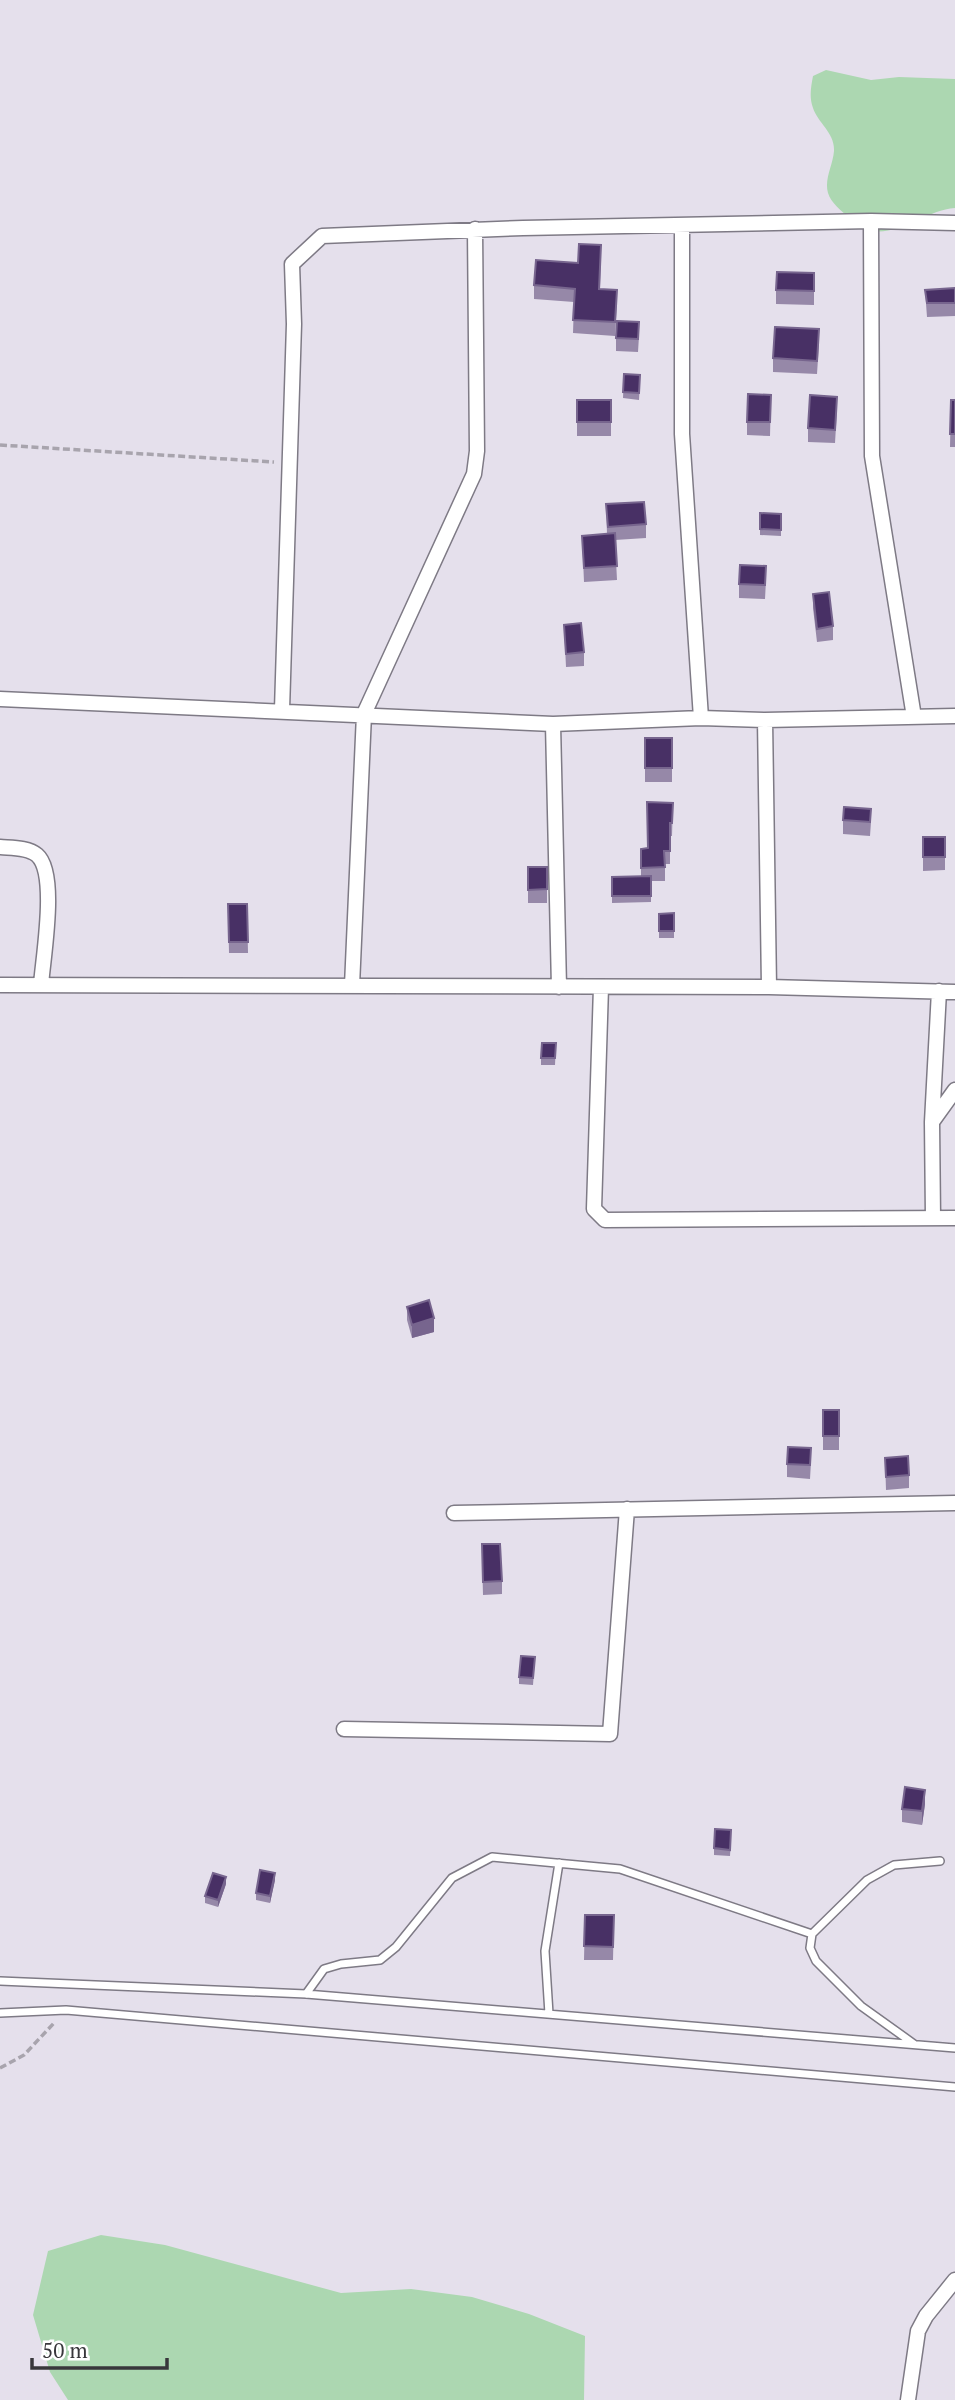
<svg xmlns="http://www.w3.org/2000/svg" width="955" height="2400" viewBox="0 0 955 2400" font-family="'PT Serif',serif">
  <rect width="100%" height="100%" fill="#e5e0ec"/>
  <path fill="#acd7b1" d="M826 70 871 80 899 77 955 79V208C924 210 893 242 862 228 858 226 853 221 849 218 842 211 831 203 828 193 824 179 833 165 834 151 835 133 818 123 813 108 809 97 811 87 813 76Z
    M101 2235 165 2245 341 2293 411 2289 472 2297 529 2314 585 2336 584 2400H68L50 2372 33 2315 48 2251Z"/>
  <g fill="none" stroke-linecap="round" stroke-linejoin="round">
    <defs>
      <path id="service" d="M0 1981 306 1994 955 2048
        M306 1994 324 1969 341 1964 380 1960 396 1947 452 1878 492 1857 620 1869 812 1934
        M0 2013 66 2010 955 2087
        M549 2014 545 1951 559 1863
        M914 2044 861 2006 816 1961 810 1948 812 1934 867 1880 894 1865 940 1861"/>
      <path id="minor" d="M871 221 872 456 914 717
        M682 225V434L701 718
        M0 699 553 724 701 718 765 720 955 716
        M282 710 294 324 292 264 322 236 523 228 871 221 955 223
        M765 720 769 987
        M553 724 559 987
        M0 847C11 848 28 847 37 855 58 873 43 957 41 985
        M0 985 769 987 955 992
        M352 986 364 714 474 474 477 451 475 229
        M601 987 594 1209 605 1220 955 1218
        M932 1122 955 1090
        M933 1218 932 1122 939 991
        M454 1513 955 1503
        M344 1729 610 1734 627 1509
        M908 2400 918 2331 926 2316 955 2280"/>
    </defs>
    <use href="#service" stroke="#7e7a85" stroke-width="10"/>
    <use href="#minor" stroke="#7e7a85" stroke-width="17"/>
    <path stroke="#a8a4ad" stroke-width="3.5" stroke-dasharray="7 3.5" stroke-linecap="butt" d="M0 445 274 462
      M0 2068 24 2055 54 2023"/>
    <use href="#service" stroke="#fff" stroke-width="7"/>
    <use href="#minor" stroke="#fff" stroke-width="14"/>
  </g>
  <path fill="#9688a8" d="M601 259 600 289 617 303 615 336 573 333 574 302 534 299V285L578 263Z
    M814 273V305L776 304V290Z
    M955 288V316L927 317 925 290Z
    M639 336 638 352 616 351V338Z
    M819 343 817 374 773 372V358Z
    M624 374 640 382 639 400 623 398Z
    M771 395 770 436 747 435V422Z
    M577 400H611V436H577Z
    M951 400H955V447H950Z
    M837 410 835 443 808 442V428Z
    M606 504 646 524V538L615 540 617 580 584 582 582 536 607 534Z
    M760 513 781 514V536L760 535Z
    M766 580 765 599 739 598V584Z
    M813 594 833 626V640L817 642 813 608Z
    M564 625 584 652V666L566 667Z
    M645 738H672V782H645Z
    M673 803 672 836H670V864H665V881H651V902L612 903V877L641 876V849L648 848Z
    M843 820 871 822 870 836 843 834Z
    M923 837H945V870L923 871Z
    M528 867H547V903H528Z
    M228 904H247L248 953H229Z
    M674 913V938H659V914Z
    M556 1043 555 1065H541V1058Z
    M407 1307 434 1332 412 1338 407 1320Z
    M823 1410H839V1450H823Z
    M885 1458 909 1475V1488L886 1490Z
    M811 1462 810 1479 787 1477V1464Z
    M482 1558 502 1581V1594L483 1595Z
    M535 1657 533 1685 519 1684V1677Z
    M925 1804 922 1825 902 1822V1809Z
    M731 1837 730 1856 714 1855V1848Z
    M275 1880 270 1903 256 1900V1893Z
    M226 1884 218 1907 205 1903V1896Z
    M585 1915H614L613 1960H584Z"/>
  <path fill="#77658e" d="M434 1318V1332L412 1338V1325Z
    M925 1790V1804L922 1825V1811Z
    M275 1873V1880L270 1903V1896Z
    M226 1877V1884L218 1907V1900Z"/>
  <path fill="#483065" stroke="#77658e" stroke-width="2" d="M579 244 601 245 599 289 617 290 615 322 573 320 575 289 534 285 536 260 578 263Z
    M777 272 814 273V291L776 290Z
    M955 288V303H927L925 290Z
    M617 321 639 322 638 339 616 338Z
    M775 327 819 329 817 361 773 358Z
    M624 374 640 375 639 393 623 392Z
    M748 394 771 395 770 422H747Z
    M810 395 837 397 835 430 808 428Z
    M577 400H611V422H577Z
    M951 400H955V434H950Z
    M644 502 646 524 608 527 606 504Z
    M760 513 781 514V530L760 529Z
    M615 533 617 566 584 568 582 536Z
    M740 565 766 566 765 585 739 584Z
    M829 592 833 626 817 629 813 594Z
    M581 623 584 652 566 654 564 625Z
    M645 738H672V768H645Z
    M647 802 673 803 672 823H670V851H664L665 867 641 868V849L648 848Z
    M844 807 871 809 870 822 843 820Z
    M923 837H945V857H923Z
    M528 867H547V889L528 890Z
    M651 876V896H612V877Z
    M228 904H247L248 942H229Z
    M674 913V931H659V914Z
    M542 1043H556L555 1058H541Z
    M429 1300 434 1318 412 1325 407 1307Z
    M823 1410H839V1436H823Z
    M788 1447 811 1448 810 1465 787 1464Z
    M908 1456 909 1475 886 1477 885 1458Z
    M482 1544H500L502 1581 483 1582Z
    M521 1656 535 1657 533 1678 519 1677Z
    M905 1787 925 1790 922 1811 902 1809Z
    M715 1829 731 1830 730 1850 714 1848Z
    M260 1870 275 1873 270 1896 256 1893Z
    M213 1873 226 1877 218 1900 205 1896Z
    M585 1915H614L613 1947 584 1946Z"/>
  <path d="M32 2358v10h135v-10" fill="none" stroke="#38373b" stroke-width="3.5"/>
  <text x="42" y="2358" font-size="21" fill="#38373b" stroke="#ffffff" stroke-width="5" paint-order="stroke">50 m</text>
</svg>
